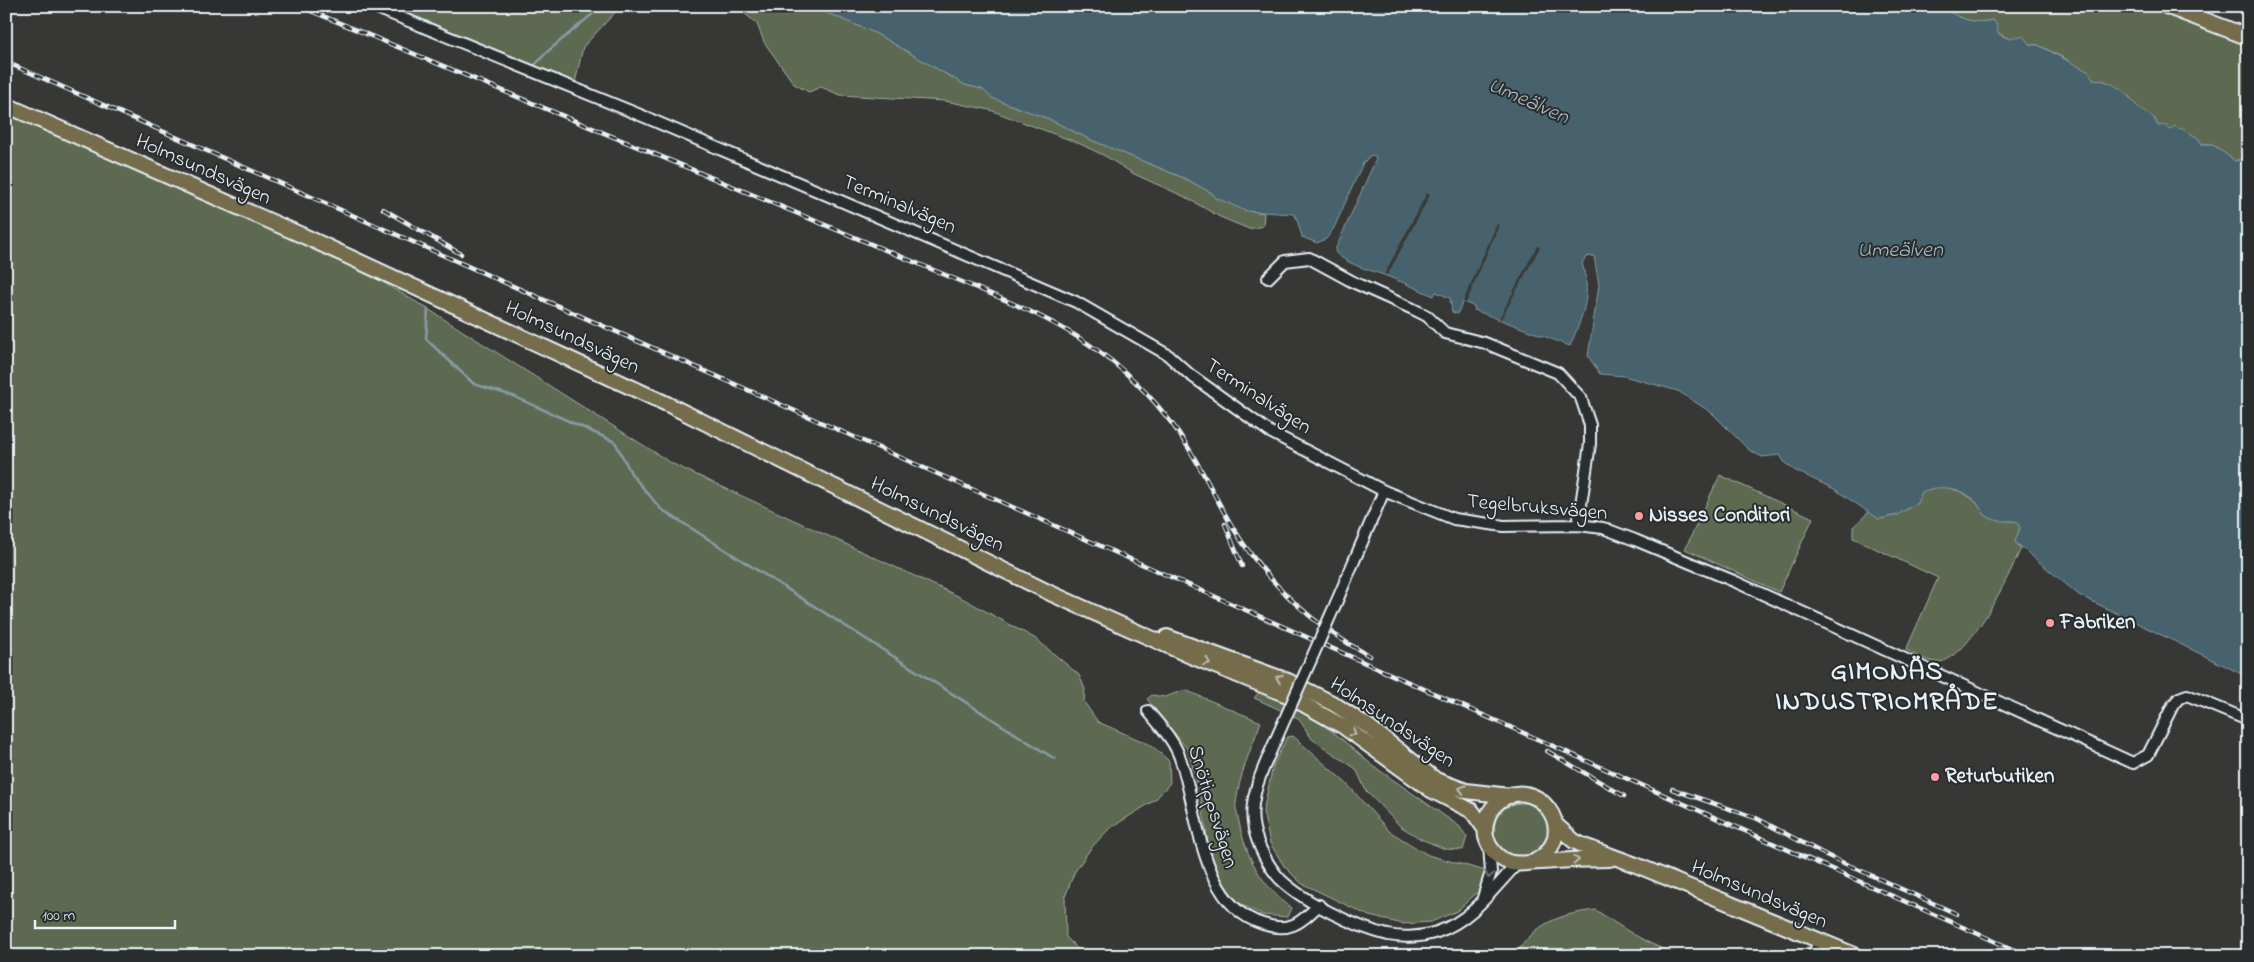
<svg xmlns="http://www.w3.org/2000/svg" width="2254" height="962" viewBox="0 0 2254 962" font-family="'Indie Flower',sans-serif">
  <rect width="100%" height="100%" fill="#373735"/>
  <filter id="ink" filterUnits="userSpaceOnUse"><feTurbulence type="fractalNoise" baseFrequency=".02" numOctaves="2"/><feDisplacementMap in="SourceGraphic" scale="10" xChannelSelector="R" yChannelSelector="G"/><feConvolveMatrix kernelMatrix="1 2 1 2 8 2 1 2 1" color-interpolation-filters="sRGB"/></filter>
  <g filter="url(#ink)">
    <path fill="#5d6a51" stroke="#a2aea4" d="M391 6H621L583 47 575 83Z
      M736 6H811L877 34 965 85 982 89 992 98 1049 119 1089 139 1184 178 1212 193 1216 198 1246 210 1264 213 1263 226 1249 229 1220 217 1185 197 1134 174 1105 156 1078 143 990 110 945 101 840 95 821 87 809 92 794 84 764 42 757 24Z
      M1942 6H2167L2248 37V162L2239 159 2235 161 2212 144H2202C2192 131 2186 132 2170 130 2167 130 2162 127 2158 126L2155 119 2140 110 2127 94 2105 81 2093 79 2066 59 2038 45H2030C2020 39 2021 37 2010 39L1998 33 1996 23 1992 20C1976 25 1954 18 1942 6Z
      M6 105 306 237 428 309 673 464 962 598 998 618 1036 639 1079 675 1085 689 1084 702 1098 722 1151 745 1169 761 1170 783 1155 800 1109 829 1091 848 1074 873 1065 897 1066 937 1085 956H6Z
      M1720 475 1813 518 1779 592 1685 549Z
      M1942 486 1962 492 1975 501 1985 515 1993 519 2017 522 2020 528 2015 542 2021 548C2010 574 1970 659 1939 662 1929 663 1915 654 1906 650L1938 578 1853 538V527L1870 511 1879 519 1897 515 1917 503 1922 491Z
      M1185 690 1261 722C1251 748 1239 776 1236 803 1235 809 1238 816 1239 822 1246 857 1262 887 1292 908L1288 917 1262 915 1232 899 1215 869 1208 843 1201 798 1188 750 1147 699 1152 695 1165 697Z
      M1260 691 1298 707 1338 736 1372 765 1459 826 1467 837 1463 850 1445 849 1421 839 1400 826 1366 791 1356 769 1312 739 1298 718 1254 698Z
      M1293 736 1347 784 1389 831 1428 855 1486 871 1481 889 1457 911 1431 922 1403 924 1369 916 1301 883 1284 866 1270 843 1263 812 1273 766 1287 737Z
      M1494 830a27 27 0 1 1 54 0a27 27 0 1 1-54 0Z
      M1596 910C1622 928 1658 952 1689 956H1515C1534 923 1560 914 1596 910Z"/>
    <path fill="#47626c" stroke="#879ba4" d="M811 6H1942C1955 18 1976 25 1992 20L1996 23 1998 33C2010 42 2011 36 2023 36L2030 45H2038L2089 72 2093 79C2117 82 2123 91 2139 108 2147 116 2152 112 2158 126L2166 125 2170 130 2175 126 2178 129 2181 128 2198 138 2202 144H2212L2235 161 2243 159 2248 162V677L2079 595 2015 542 2020 528 2017 522C2006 519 2001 524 1988 517 1982 513 1980 507 1976 502 1963 487 1939 484 1922 492L1917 503 1897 515 1879 519 1834 489 1794 470 1785 463 1780 455 1762 457 1749 450 1712 413 1678 391 1624 376 1600 374 1588 356 1599 285 1594 256 1586 257 1582 263C1592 295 1583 315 1570 346L1474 310 1475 307 1463 302 1457 314 1452 312 1450 298 1436 292 1434 296C1421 291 1408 284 1394 279 1376 271 1350 267 1336 253L1335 250 1376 159 1374 156 1371 155 1363 163 1334 228 1326 239 1317 243 1302 237 1297 219 1294 214 1246 211 1216 198 1212 193 1184 178 1089 139 1049 119 992 98 982 89 965 85 877 34Z"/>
    <path fill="#373735" d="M1427 193 1430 195 1388 274 1384 275Z
      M1497 224 1499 225 1466 303 1463 302Z
      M1537 246 1540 247 1500 321V317Z"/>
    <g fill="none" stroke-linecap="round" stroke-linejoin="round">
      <path stroke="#879ba4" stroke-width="2.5" d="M533 67 547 52 602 6
        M428 309 426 339 474 384 513 396 615 442 632 475 661 509 1055 759"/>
      <defs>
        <path id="minor" d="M372 6 645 117 1076 302 1168 355 1189 374 1270 432 1384 491 1454 519 1504 526 1578 525 1603 528 1635 540 1736 582 2133 763 2148 755 2173 705 2179 698 2187 695 2248 720
          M1268 278 1285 261 1309 258 1355 283 1413 309 1427 316 1445 333 1485 343 1558 373 1581 398 1590 425V444L1578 525
          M1336 603 1384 491
          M1148 711C1160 726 1174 740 1180 758 1199 811 1199 905 1263 924 1290 933 1300 923 1319 905
          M1269 755C1259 778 1248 803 1254 829 1258 846 1268 866 1280 879 1304 902 1355 927 1388 935 1403 938 1422 937 1437 932 1472 920 1492 890 1517 864
          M1482 901 1491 872 1489 846
          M1813 956 1819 942"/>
        <path id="major" d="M6 105 306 237 667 404 1050 593 1193 657 1287 695 1344 727 1431 790 1472 811 1485 829
          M1167 637 1288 681 1334 704 1369 727 1436 780 1466 791 1510 796
          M1556 825 1574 841 1584 846 1636 865 1857 956
          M1534 862C1586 834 1533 767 1495 805 1487 813 1484 826 1486 837 1489 848 1497 858 1508 862 1520 866 1529 862 1541 862 1564 860 1587 859 1610 859"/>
        <path id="highway" d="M2167 6 2248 37"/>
      </defs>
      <use href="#minor" stroke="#e8f1f8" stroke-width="14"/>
      <use href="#major" stroke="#e8f1f8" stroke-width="18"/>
      <use href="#highway" stroke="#e8f1f8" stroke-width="19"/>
      <use href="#minor" stroke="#2a2d2e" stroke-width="10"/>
      <use href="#major" stroke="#746c4b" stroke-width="14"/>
      <use href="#highway" stroke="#746c4b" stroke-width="15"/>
      <defs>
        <path id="rail" d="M299 6 967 284C1047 317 1110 345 1166 416 1193 449 1210 489 1232 526 1265 581 1313 626 1370 656
          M6 62 2028 956
          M383 209 461 254
          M1225 524 1242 566
          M1547 751 1624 796
          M1672 789 1756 818 1826 855 1957 914"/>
      </defs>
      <use href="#rail" stroke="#e8f1f8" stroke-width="4.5"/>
      <use href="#rail" stroke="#2a2d2e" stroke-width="2.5" stroke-dasharray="8" stroke-linecap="butt"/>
      <defs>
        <path id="minor-bridge" d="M1269 755 1336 603"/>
      </defs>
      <use href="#minor-bridge" stroke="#e8f1f8" stroke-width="14" stroke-linecap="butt"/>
      <use href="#minor-bridge" stroke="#2a2d2e" stroke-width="10"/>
    </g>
    <defs><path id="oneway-chevron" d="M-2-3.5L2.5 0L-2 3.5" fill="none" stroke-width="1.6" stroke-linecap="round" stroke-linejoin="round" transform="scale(1.25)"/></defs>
    <g stroke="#babcb3">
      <use href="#oneway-chevron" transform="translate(1207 662) rotate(22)"/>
      <use href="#oneway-chevron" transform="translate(1279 678) rotate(-159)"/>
      <use href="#oneway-chevron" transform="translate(1353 733) rotate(34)"/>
      <use href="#oneway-chevron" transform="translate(1462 789) rotate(-163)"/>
      <use href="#oneway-chevron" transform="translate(1576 860) rotate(-2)"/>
    </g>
    <use stroke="#6c7275" href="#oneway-chevron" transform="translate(1489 875) rotate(101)"/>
  </g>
  <g fill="#ff9aa2" stroke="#2a2d2e" stroke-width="2">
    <circle cx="1639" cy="516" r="5"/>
    <circle cx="2050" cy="623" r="5"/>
    <circle cx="1935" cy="777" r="5"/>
  </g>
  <g text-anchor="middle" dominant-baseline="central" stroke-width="4" stroke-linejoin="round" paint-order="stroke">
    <g font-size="21" fill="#e8f1f8" stroke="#2a2d2e">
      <text transform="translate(203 170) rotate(24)">Holmsundsvägen</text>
      <text transform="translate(899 205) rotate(23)">Terminalvägen</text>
      <text transform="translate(572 338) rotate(25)">Holmsundsvägen</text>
      <text transform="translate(1258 397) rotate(33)">Terminalvägen</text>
      <text transform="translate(1537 508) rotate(5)">Tegelbruksvägen</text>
      <text transform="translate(937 515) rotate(26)">Holmsundsvägen</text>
      <text transform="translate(1392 723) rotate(34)">Holmsundsvägen</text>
      <text transform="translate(1212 807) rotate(73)">Snötippsvägen</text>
      <text transform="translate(1759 895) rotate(23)">Holmsundsvägen</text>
    </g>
    <g font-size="21" font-weight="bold" fill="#e8f1f8" stroke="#2a2d2e" text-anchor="start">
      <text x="1649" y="516">Nisses Conditori</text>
      <text x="2060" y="623">Fabriken</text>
      <text x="1945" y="777">Returbutiken</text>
    </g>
    <g font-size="22" font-style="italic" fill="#a8b8c0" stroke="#2a2d2e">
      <text transform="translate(1528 102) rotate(24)">Umeälven</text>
      <text x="1900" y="251">Umeälven</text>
    </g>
    <g font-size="26" font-weight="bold" letter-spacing="1" fill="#e8f1f8" stroke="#2a2d2e">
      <text x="1887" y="673">GIMONÄS<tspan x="1887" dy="30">INDUSTRIOMRÅDE</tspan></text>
    </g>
  </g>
  <rect width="2254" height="962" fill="none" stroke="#2a2d2e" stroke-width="25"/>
  <rect x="12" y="12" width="2229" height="937" fill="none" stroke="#e8f1f8" stroke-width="2" filter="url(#ink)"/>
  <path d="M35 920v8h140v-8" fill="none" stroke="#e8f1f8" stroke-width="2.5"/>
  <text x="42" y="920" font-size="15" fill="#e8f1f8" stroke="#2a2d2e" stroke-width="4" paint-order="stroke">100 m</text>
</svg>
